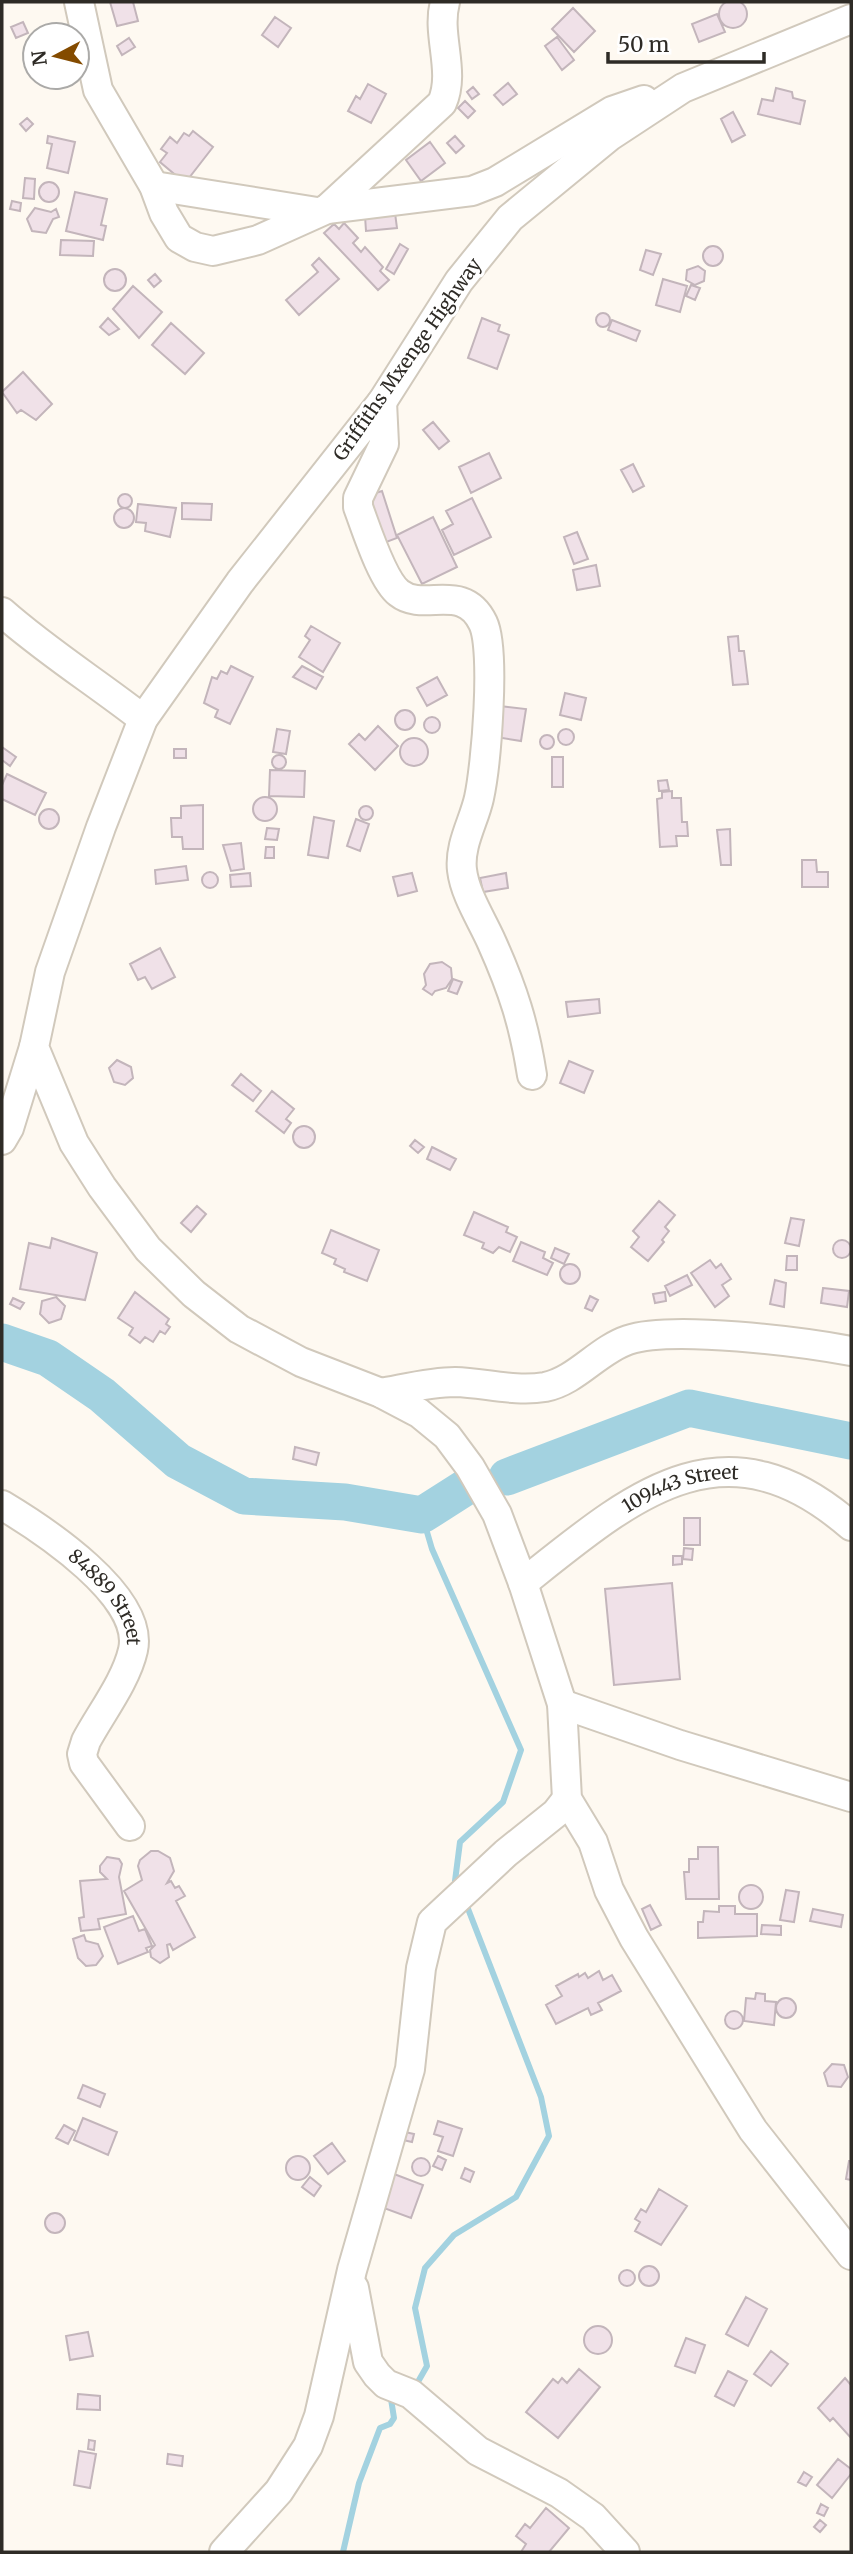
<svg xmlns="http://www.w3.org/2000/svg" width="853" height="2554" viewBox="0 0 853 2554" font-family="Merriweather,serif">
  <rect width="100%" height="100%" fill="#fef9f1"/>
  <g fill="none" stroke-linecap="round" stroke-linejoin="round">
    <path stroke="#a3d2e0" stroke-width="6" d="M422 1515 432 1549 521 1750 503 1802 460 1842 455 1881 459 1887
      M415 2387 427 2366 415 2308 425 2268 454 2235 516 2197 549 2136 541 2097 465 1901
      M343 2552 359 2483 380 2428 390 2424 394 2418 391 2399"/>
    <path stroke="#a3d2e0" stroke-width="37" d="M2 1342 48 1358 102 1395 178 1461 244 1496 345 1502 422 1515 466 1487
      M507 1477 689 1408 851 1441"/>
  </g>
  <path fill="#f0e1e8" stroke="#c3b5bb" stroke-width="2" d="M719 14a14 14 0 1 1 28 0a14 14 0 1 1-28 0Z
    M110 2H133L138 21 117 26Z
    M573 8 595 31 574 52 552 29Z
    M717 14 725 32 699 42 692 24Z
    M275 17 291 28 278 47 262 35Z
    M23 22 28 33 16 38 11 27Z
    M557 37 574 60 562 70 545 46Z
    M129 38 135 47 122 55 117 46Z
    M508 83 517 94 503 105 494 95Z
    M368 84 386 94 371 123 348 111 356 96 360 99Z
    M473 87 479 94 472 99 467 92Z
    M776 88 792 92 793 98 805 101 800 124 758 114 762 99 773 101Z
    M465 101 475 111 468 118 458 108Z
    M733 112 745 135 732 142 721 119Z
    M27 118 33 124 26 131 20 124Z
    M193 131 213 147 185 183 160 162 167 153 161 149 170 137 177 143 184 133 189 136Z
    M48 136 75 142 68 173 47 168 52 144 47 143Z
    M455 136 464 146 456 153 447 143Z
    M430 142 445 163 421 181 406 160Z
    M25 178 35 179 34 199 23 198Z
    M39 192a10 10 0 1 1 20 0a10 10 0 1 1-20 0Z
    M75 192 107 199 101 225 106 226 103 240 66 231Z
    M12 201 21 203 20 211 10 209Z
    M35 208 51 212 56 209 59 217 53 219 46 233 32 231 27 219Z
    M395 213 397 228 366 231 365 216Z
    M344 223 358 238 353 243 361 252 365 247 383 267 380 271 389 280 378 290 324 233 334 224 339 229Z
    M61 240 94 241 93 256 60 255Z
    M400 244 408 249 394 274 386 269Z
    M703 256a10 10 0 1 1 20 0a10 10 0 1 1-20 0Z
    M646 250 661 254 653 275 640 270Z
    M319 258 339 279 299 315 286 300 318 272 312 265Z
    M698 266 705 271 704 281 695 285 686 280 687 270Z
    M104 280a11 11 0 1 1 22 0a11 11 0 1 1-22 0Z
    M155 274 161 281 154 287 148 280Z
    M663 279 687 286 680 312 656 305Z
    M691 285 700 288 695 300 686 296Z
    M133 286 162 312 139 338 113 309Z
    M596 320a7 7 0 1 1 14 0a7 7 0 1 1-14 0Z
    M108 318 119 329 109 335 100 327Z
    M482 318 500 325 498 331 509 335 497 369 468 358Z
    M612 320 640 331 636 341 608 330Z
    M171 323 204 353 185 374 152 345Z
    M23 372 52 404 36 420 21 410 17 413 2 392Z
    M433 422 449 441 439 449 423 430Z
    M489 453 501 478 471 493 459 467Z
    M633 464 644 486 633 492 621 470Z
    M382 491 397 538 381 544 366 496Z
    M118 501a7 7 0 1 1 14 0a7 7 0 1 1-14 0Z
    M472 498 491 537 454 555 442 530 453 524 446 511Z
    M182 503 212 504 211 520 182 519Z
    M138 504 176 508 170 537 145 531 146 523 136 522Z
    M114 518a10 10 0 1 1 20 0a10 10 0 1 1-20 0Z
    M433 517 457 567 422 584 397 535Z
    M577 532 588 559 574 564 564 537Z
    M596 565 600 586 577 590 573 570Z
    M311 626 340 643 323 672 299 657 310 640 305 636Z
    M738 636 739 651H744L748 684 733 685 728 637Z
    M231 666 253 677 230 724 215 717 218 710 204 703 212 677 217 679 221 671 227 674Z
    M302 666 323 677 316 689 293 677Z
    M437 677 447 695 427 706 417 688Z
    M565 693 586 698 581 720 560 715Z
    M500 706 526 709 521 741 496 737Z
    M395 720a10 10 0 1 1 20 0a10 10 0 1 1-20 0Z
    M424 725a8 8 0 1 1 16 0a8 8 0 1 1-16 0Z
    M378 726 398 746 375 770 349 744 359 734 365 740Z
    M277 729 290 731 286 754 273 752Z
    M558 737a8 8 0 1 1 16 0a8 8 0 1 1-16 0Z
    M540 742a7 7 0 1 1 14 0a7 7 0 1 1-14 0Z
    M400 752a14 14 0 1 1 28 0a14 14 0 1 1-28 0Z
    M2 747 16 757 10 766 2 760Z
    M174 749H186V758H174Z
    M272 762a7 7 0 1 1 14 0a7 7 0 1 1-14 0Z
    M552 757H563V787H552Z
    M270 770 305 771 304 797 269 796Z
    M7 774 46 793 35 815 2 799V785Z
    M667 780 669 790 659 791 658 781Z
    M672 791V798H681L682 822H687L688 836H676L677 846 660 847 657 799 662 798V792Z
    M253 809a12 12 0 1 1 24 0a12 12 0 1 1-24 0Z
    M203 805V849H183L182 837H172L171 818H181V806Z
    M359 813a7 7 0 1 1 14 0a7 7 0 1 1-14 0Z
    M39 819a10 10 0 1 1 20 0a10 10 0 1 1-20 0Z
    M314 817 334 821 328 858 308 855Z
    M356 819 369 824 360 851 347 846Z
    M267 828 279 829 277 840 265 839Z
    M730 829 731 865H721L717 830Z
    M241 843 244 869 231 871 223 845Z
    M266 847H274V858H265Z
    M802 860H816L817 872H828V887H802Z
    M186 866 188 880 156 884 155 870Z
    M202 880a8 8 0 1 1 16 0a8 8 0 1 1-16 0Z
    M250 873 251 886 231 887 230 875Z
    M412 873 417 891 398 896 393 877Z
    M506 873 508 888 483 892 480 878Z
    M160 948 175 977 152 989 145 977 138 980 130 964Z
    M442 962 451 968 452 979 446 988 435 991 432 995 423 989 426 985 424 974 430 964Z
    M453 979 462 982 457 994 448 991Z
    M599 999 600 1013 568 1017 566 1002Z
    M117 1060 131 1067 133 1078 125 1085 114 1082 109 1068Z
    M569 1061 593 1071 584 1093 560 1083Z
    M241 1074 261 1091 253 1101 232 1085Z
    M272 1091 294 1109 286 1119 291 1123 284 1133 256 1111Z
    M293 1137a11 11 0 1 1 22 0a11 11 0 1 1-22 0Z
    M415 1140 424 1147 418 1153 410 1146Z
    M432 1147 456 1159 450 1170 427 1159Z
    M659 1201 675 1215 665 1227 669 1231 662 1240 664 1242 648 1261 631 1247 639 1237 633 1231Z
    M197 1206 206 1214 191 1232 181 1223Z
    M474 1212 508 1227 506 1232 517 1237 510 1252 499 1247 493 1253 482 1248 484 1243 464 1235Z
    M791 1218 804 1220 799 1246 785 1243Z
    M331 1230 379 1250 367 1281 344 1272 345 1269 334 1264 336 1259 322 1253Z
    M52 1238 97 1253 85 1300 20 1289 29 1243 50 1248Z
    M833 1249a9 9 0 1 1 18 0a9 9 0 1 1-18 0Z
    M521 1242 545 1252 543 1258 553 1263 547 1275 513 1261Z
    M555 1248 569 1254 564 1264 551 1258Z
    M787 1256H797V1270H786Z
    M710 1260 716 1268 721 1264 731 1279 722 1285 729 1296 715 1307 691 1273Z
    M560 1274a10 10 0 1 1 20 0a10 10 0 1 1-20 0Z
    M687 1275 692 1285 670 1296 665 1286Z
    M775 1280 786 1283 784 1307 770 1304Z
    M823 1288 849 1291 847 1307 821 1303Z
    M135 1292 169 1319 166 1324 170 1327 165 1334 160 1331 153 1342 145 1337 140 1343 129 1335 133 1328 118 1318Z
    M665 1292 666 1301 655 1303 653 1294Z
    M590 1296 598 1300 592 1311 585 1308Z
    M56 1297 65 1306 61 1319 49 1323 40 1314 42 1301Z
    M13 1298 24 1303 20 1309 10 1304Z
    M295 1447 319 1453 316 1465 293 1459Z
    M684 1518H700V1545H684Z
    M684 1548 693 1549 692 1560 683 1559Z
    M673 1556H682V1564L673 1565Z
    M672 1583 680 1679 614 1685 605 1589Z
    M698 1847H718L719 1899H686L684 1872H689V1859H698Z
    M151 1851H158L170 1858 174 1871 167 1883 171 1881 175 1888 179 1886 185 1896 176 1901 195 1937 173 1950 170 1944 167 1945 169 1957 160 1963 151 1957 150 1950 155 1945 124 1891 142 1880 138 1866 140 1860Z
    M107 1857 119 1859 122 1864 119 1877 126 1914 98 1919 100 1929 81 1931 79 1918 84 1917 80 1881 107 1879 100 1872V1866Z
    M739 1897a12 12 0 1 1 24 0a12 12 0 1 1-24 0Z
    M786 1890 799 1892 794 1922 780 1920Z
    M650 1905 661 1925 651 1930 642 1909Z
    M719 1906H735V1914H757V1936L698 1938V1922H703L704 1911 719 1912Z
    M813 1909 843 1915 841 1927 810 1921Z
    M133 1916 139 1931 145 1929 152 1946 146 1948 148 1952 118 1964 104 1927Z
    M762 1925 781 1926V1935L761 1934Z
    M84 1935 86 1941 98 1944 103 1956 96 1965 86 1966 78 1958 73 1939Z
    M599 1971 603 1980 612 1975 621 1991 598 2003 602 2010 591 2015 588 2008 556 2024 546 2005 562 1996 556 1986 578 1974 579 1977 585 1973 588 1978Z
    M756 1993 765 1994V2001L776 2002 774 2025 744 2021 746 1998 755 1999Z
    M776 2008a10 10 0 1 1 20 0a10 10 0 1 1-20 0Z
    M725 2020a9 9 0 1 1 18 0a9 9 0 1 1-18 0Z
    M832 2064 844 2065 848 2077 841 2087 828 2086 824 2073Z
    M83 2085 105 2094 100 2107 78 2098Z
    M83 2118 117 2132 108 2155 74 2140Z
    M438 2121 462 2129 453 2156 438 2151 443 2137 434 2134Z
    M64 2125 75 2131 68 2144 56 2138Z
    M405 2132 414 2134 412 2142 403 2140Z
    M332 2143 345 2161 328 2174 314 2156Z
    M438 2156 446 2160 442 2170 433 2166Z
    M286 2168a12 12 0 1 1 24 0a12 12 0 1 1-24 0Z
    M412 2167a9 9 0 1 1 18 0a9 9 0 1 1-18 0Z
    M849 2161H851V2180L846 2179Z
    M465 2168 474 2172 470 2182 461 2178Z
    M394 2174 423 2185 411 2218 381 2207Z
    M310 2177 321 2186 314 2196 302 2187Z
    M659 2189 687 2206 661 2245 635 2231 640 2222 635 2219 641 2209 646 2212Z
    M45 2223a10 10 0 1 1 20 0a10 10 0 1 1-20 0Z
    M639 2276a10 10 0 1 1 20 0a10 10 0 1 1-20 0Z
    M619 2278a8 8 0 1 1 16 0a8 8 0 1 1-16 0Z
    M746 2297 767 2309 748 2346 726 2334Z
    M584 2340a14 14 0 1 1 28 0a14 14 0 1 1-28 0Z
    M88 2332 93 2356 70 2360 66 2336Z
    M686 2338 705 2345 695 2373 675 2366Z
    M771 2351 788 2364 771 2386 754 2374Z
    M579 2369 600 2387 558 2438 526 2412 553 2379 558 2383 562 2378 567 2383Z
    M728 2371 747 2381 734 2406 715 2396Z
    M845 2378 851 2385V2438L833 2418 830 2421 818 2408Z
    M78 2394 100 2396V2410L77 2409Z
    M89 2440 95 2441 94 2450 88 2449Z
    M79 2451 96 2454 90 2488 74 2485Z
    M168 2454 183 2456 182 2466 167 2464Z
    M838 2459 851 2469V2474L832 2498 817 2485Z
    M804 2472 812 2477 806 2486 798 2482Z
    M821 2504 828 2508 824 2516 817 2513Z
    M546 2508 569 2528 549 2552H521L526 2544 516 2536 525 2524 530 2528Z
    M820 2520 826 2525 820 2532 814 2527Z"/>
  <g fill="none" stroke-linecap="round" stroke-linejoin="round">
    <defs>
      <g id="minor">
        <path d="M79 2 98 90 154 186 164 213 179 238 195 247 213 251 258 240 327 209 472 191 495 182 612 111 644 100"/>
        <path d="M851 19 683 88 610 136 510 218 459 281 382 402 240 582 143 719 101 827 50 972 34 1047 74 1143 102 1187 148 1249 194 1294 239 1329 301 1362 381 1393 419 1413 447 1436 470 1467 497 1514 523 1583 562 1704 567 1799 593 1842 609 1890 634 1938 753 2130 851 2255"/>
        <path d="M154 186 317 212"/>
        <path d="M327 209 442 103C456 71 436 35 445 2"/>
        <path d="M382 402 384 444 358 498V507C366 528 382 580 399 593 424 613 463 581 483 623 496 650 486 766 479 798 474 821 459 845 462 870 465 895 482 920 492 943 513 990 524 1024 532 1075"/>
        <path d="M2 612C46 651 97 683 143 719"/>
        <path d="M2 1140 9 1128 34 1047"/>
        <path d="M381 1393C404 1389 431 1382 455 1382 485 1383 515 1392 545 1387 576 1381 598 1350 628 1340 672 1325 803 1342 851 1351"/>
        <path id="s1" d="M2 1505C42 1529 145 1596 133 1650 126 1681 101 1713 86 1741L82 1754 84 1763 130 1826"/>
        <path id="s2" d="M523 1583C632 1496 723 1415 851 1526"/>
        <path d="M562 1704 680 1745 851 1797"/>
        <path d="M354 2288 368 2362 377 2375 386 2384 411 2394 478 2451 559 2493 593 2517 625 2552"/>
        <path d="M224 2552 279 2491 308 2446 319 2416 352 2270 410 2069 421 1968 432 1922 506 1853 556 1813 567 1799"/>
      </g>
    </defs>
    <use href="#minor" stroke="#d1c9bc" stroke-width="32"/>
    <use href="#minor" stroke="#fff" stroke-width="28"/>
  </g>
  <g text-anchor="middle" dominant-baseline="central" stroke-width="6" stroke-linejoin="round" paint-order="stroke">
    <g font-size="19" fill="#2e2b26" stroke="#fff">
      <text transform="translate(407 359) rotate(-55)">Griffiths Mxenge Highway</text>
      <text stroke="none"><textPath href="#s2" startOffset="187">109443 Street</textPath></text>
      <text stroke="none"><textPath href="#s1" startOffset="142">84889 Street</textPath></text>
    </g>
  </g>
  <rect width="853" height="2554" fill="none" stroke="#2e2b26" stroke-width="7"/>
  <g transform="translate(56 56) rotate(263)"><circle r="33" fill="#ffffff" stroke="#abaaa8" stroke-width="2"/>
  <path d="M0-5L12 26L0 18L-12 26Z" fill="#844b00"/>
  <text y="-10" font-size="19" font-weight="bold" text-anchor="middle" fill="#2e2b26">N</text>
  </g>
  <path d="M608 52v10h156v-10" fill="none" stroke="#2e2b26" stroke-width="3.5"/>
  <text x="618" y="52" font-size="21" fill="#2e2b26" stroke="#ffffff" stroke-width="5" paint-order="stroke">50 m</text>
</svg>
